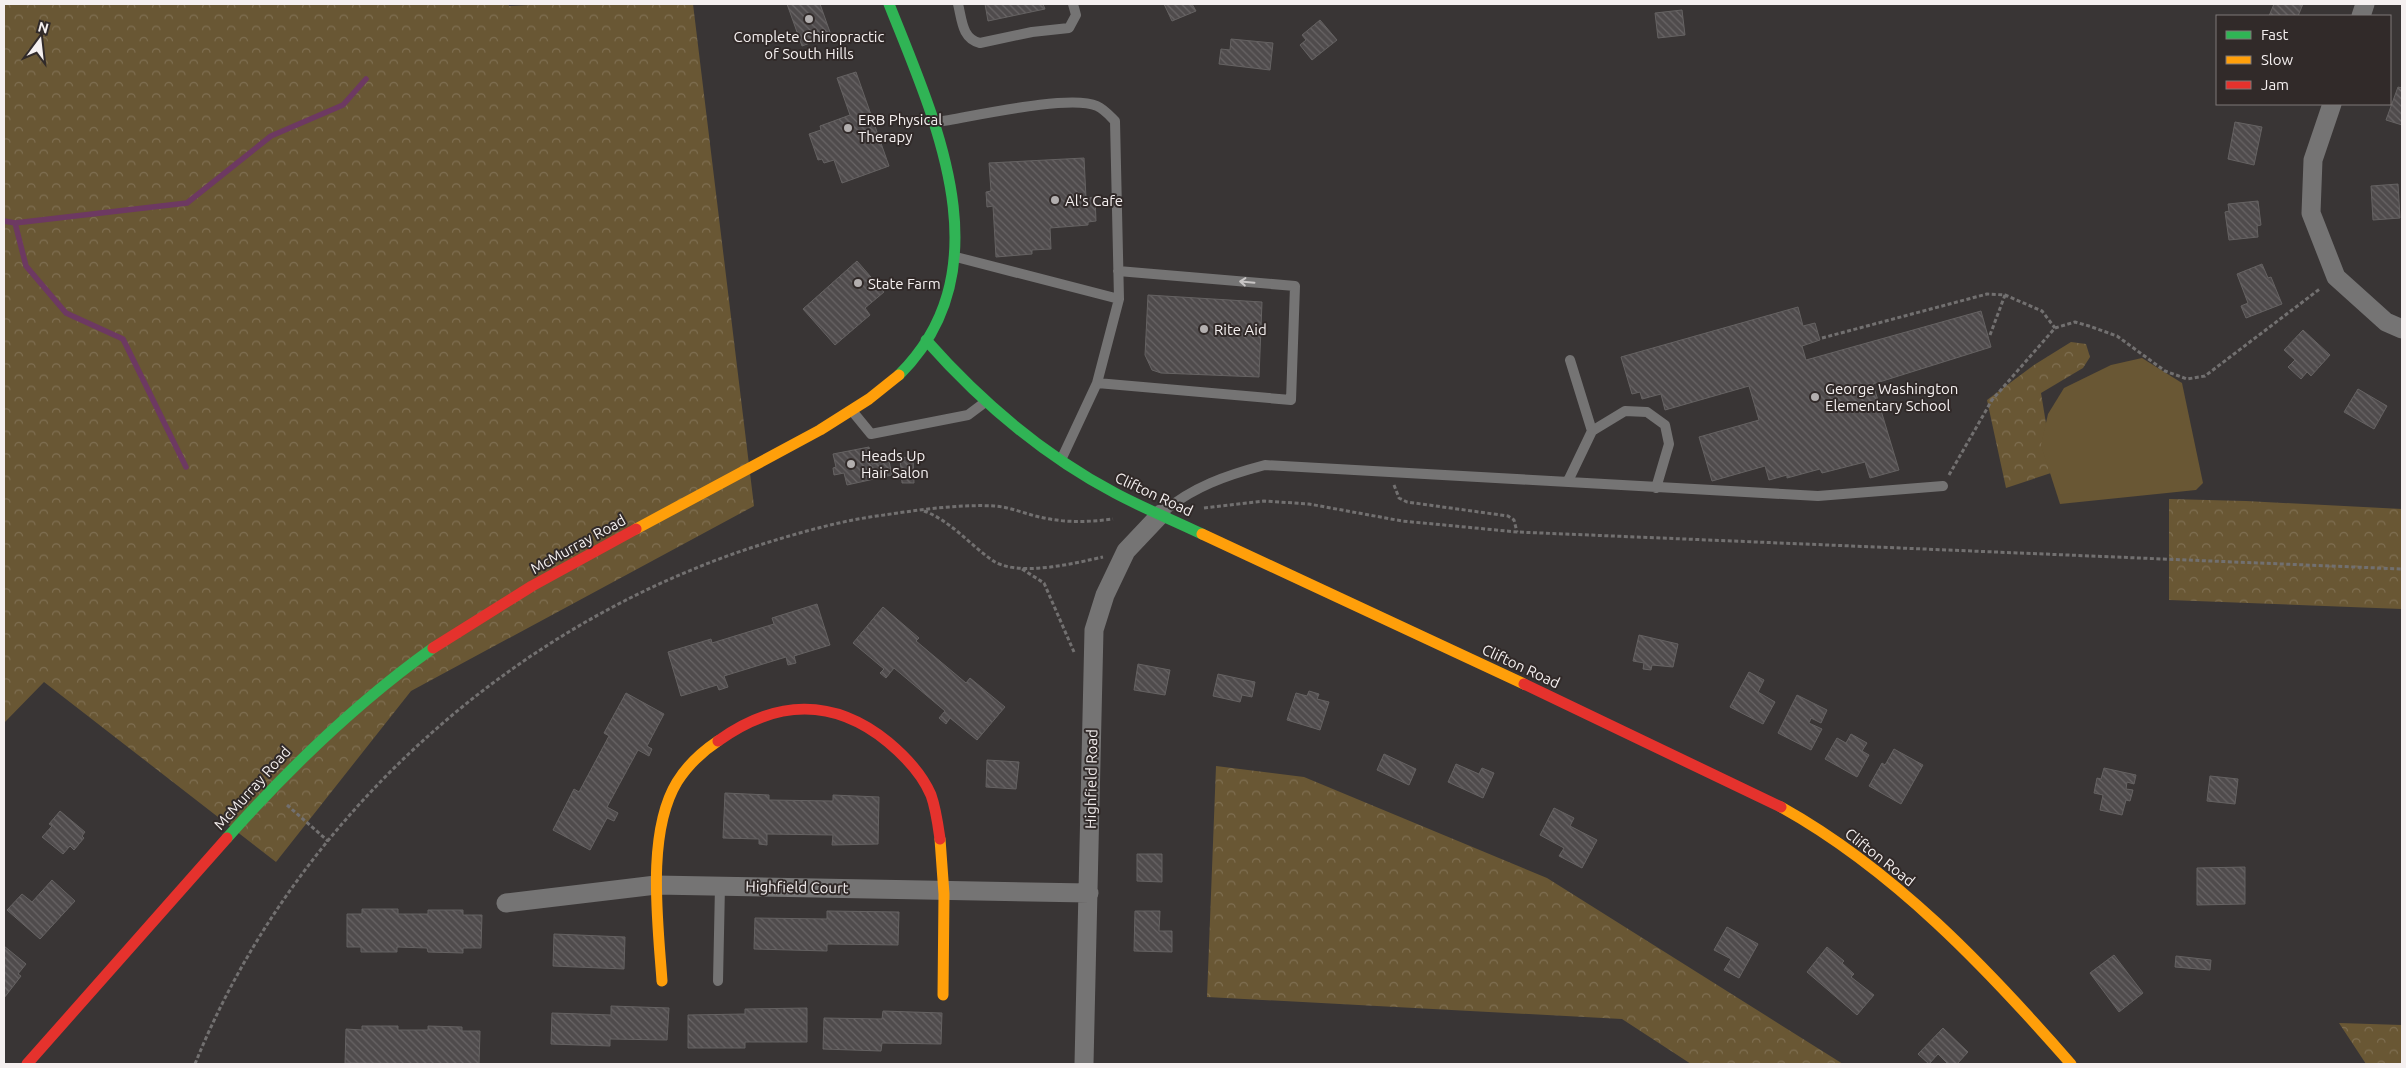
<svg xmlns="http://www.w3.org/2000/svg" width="2406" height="1068" viewBox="0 0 2406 1068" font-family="Ubuntu,sans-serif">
  <defs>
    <pattern id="forest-crowns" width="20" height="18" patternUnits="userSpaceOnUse" patternTransform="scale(1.25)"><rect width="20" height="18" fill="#695734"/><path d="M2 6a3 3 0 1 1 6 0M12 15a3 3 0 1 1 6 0" fill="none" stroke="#7f6f52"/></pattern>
    <pattern id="building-back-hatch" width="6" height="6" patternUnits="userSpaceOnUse" patternTransform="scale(1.25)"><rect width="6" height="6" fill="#4f4b4c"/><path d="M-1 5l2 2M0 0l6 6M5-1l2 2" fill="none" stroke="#696566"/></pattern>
  </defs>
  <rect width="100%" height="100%" fill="#393535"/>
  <path fill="url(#forest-crowns)" d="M4 4H508L509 6 549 4H693L754 506 411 691 276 862 44 682 4 723Z
    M2071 342 2086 344 2090 357 2083 368 2041 393 2054 472 2006 488 1987 400 2034 365Z
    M2169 499 2246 501 2402 509V609L2169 600Z
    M1216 766 1304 777 1547 878 1843 1064H1691L1622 1019 1207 997Z
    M2339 1023 2402 1025V1064H2366Z"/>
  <path fill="#695734" d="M2142 358 2182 383 2203 483 2196 490 2060 504 2041 445 2048 414 2064 388 2111 365Z"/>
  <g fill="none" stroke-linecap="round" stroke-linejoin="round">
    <path stroke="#6d3962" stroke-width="5.5" d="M4 221 15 223 187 203 271 136 343 105 366 79
      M15 223 26 266 66 313 123 339 186 467"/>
  </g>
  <path fill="url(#building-back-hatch)" stroke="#656262" d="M787 4H820L831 35 802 46Z
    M985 4H1043L1045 9 988 21Z
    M1164 4H1192L1196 11 1172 21Z
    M2274 4H2303L2298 16H2269Z
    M1682 10 1685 35 1658 38 1655 13Z
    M1320 20 1337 40 1312 60 1300 45 1306 40 1302 35Z
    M1231 39 1273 43 1270 70 1219 64 1221 49 1230 50Z
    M856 72 889 166 842 183 834 160 824 163 822 159 818 160 809 134 821 130 820 126 850 115 837 78Z
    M2398 87 2402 88V125L2386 120Z
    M2235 122 2262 127 2254 165 2228 159Z
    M1084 158 1086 198 1095 197 1096 221 1088 222V225L1050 228 1051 249 1032 250V254L996 257 993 206 987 207 986 192 991 191 989 163Z
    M2398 184 2400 218 2373 220 2371 186Z
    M2258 201 2261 225 2257 226 2258 237 2229 240 2225 212 2229 211 2228 204Z
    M857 261 884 292 865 308 870 315 835 345 803 309Z
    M2262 264 2268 278 2271 277 2282 304 2246 318 2241 306 2248 303 2237 274Z
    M1148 295 1262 302 1259 377 1161 373 1152 370 1145 355Z
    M1798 307 1803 326 1815 323 1820 340 1802 346 1806 360 1981 311 1991 347 1873 384 1899 470 1870 478 1865 462 1822 473 1820 469 1787 478V475L1769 480 1765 466 1712 481 1699 437 1759 420 1749 386 1665 410 1661 394 1642 399 1640 392 1632 394 1621 357Z
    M2303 330 2330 355 2311 376 2307 372 2301 379 2288 367 2295 360 2284 350Z
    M2358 389 2387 406 2374 429 2344 412Z
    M869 447 872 464 889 461 892 475 847 485 844 473 834 475 833 468 836 467 833 454Z
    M913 457 914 483H902L900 458Z
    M817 604 830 645 794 656 796 663 788 665 786 657 724 676 728 687 719 690 717 685 681 696 668 652 711 639 712 643 774 624 772 618Z
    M883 607 919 638 916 641 966 683 970 678 1005 707 977 740 950 718 946 724 939 718 945 711 894 668 886 678 880 673 884 669 853 643Z
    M1639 635 1678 644 1673 667 1652 665 1651 670 1643 669 1644 663 1633 661Z
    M1138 664 1170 670 1165 695 1134 690Z
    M1749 672 1764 680 1758 692 1775 702 1763 724 1730 707Z
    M1218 674 1255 682 1252 697 1242 695 1240 702 1213 696Z
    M1309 691 1319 694 1317 699 1329 702 1320 730 1287 720 1296 693 1307 696Z
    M626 693 664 714 647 746 652 749 649 756 638 750 607 807 618 813 614 821 607 818 590 850 553 830 574 789 579 792 609 736 604 733Z
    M1797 695 1827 710 1821 723 1811 718 1809 723 1822 729 1811 750 1778 733Z
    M1851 734 1867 743 1862 751 1869 755 1857 777 1825 759 1837 738 1846 743Z
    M1894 749 1923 765 1901 804 1869 786 1882 763 1885 765Z
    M1384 754 1416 769 1409 785 1377 770Z
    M987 760 1019 762 1016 789 986 787Z
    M1456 764 1479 774 1482 768 1494 773 1483 798 1448 782Z
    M2104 768 2136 775 2134 784 2127 782 2126 789 2133 790 2130 801 2126 800 2122 815 2100 810 2103 795 2094 793 2097 778 2101 779Z
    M2210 776 2238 779 2235 804 2207 801Z
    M725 793 769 795V800L833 801V795L879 797 878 844 832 845 833 835 767 834V845L759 844V839L723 838Z
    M1554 808 1574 818 1570 826 1597 840 1582 868 1559 856 1564 848 1540 835Z
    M60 811 85 832 82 836 84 838 74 850 70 846 63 854 42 837 52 826 49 824Z
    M1137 854H1162V882L1137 881Z
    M2245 867V904L2197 905V868Z
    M52 880 75 901 40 939 7 910 22 894 32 902Z
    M362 909H398V914H428V910H463V915H482L481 948H463V953L428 952 427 948 397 947V952H361V947H347V914H362Z
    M827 911 899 912 898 945 827 944V951L754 949 755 918 827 919Z
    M1135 911H1160L1159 931H1172V952L1134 951Z
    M1727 927 1758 944 1739 978 1724 970 1731 959 1714 950Z
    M554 934 625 937 624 969 553 966Z
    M4 946 26 964 18 974 21 976 4 998Z
    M1827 947 1844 961 1842 963 1854 974 1851 977 1874 995 1857 1015 1807 972Z
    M2114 955 2143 993 2119 1012 2090 973Z
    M2176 956 2211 960 2210 970 2175 967Z
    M611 1006 669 1008 667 1040 610 1039V1046L551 1044 552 1013 611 1015Z
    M807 1008V1042H745V1048H688V1015L745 1014V1009Z
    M883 1011 942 1013 941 1044 882 1043 881 1051 823 1049 824 1018 882 1019Z
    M362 1026H398V1030H428V1026L462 1027V1031H480L479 1064 345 1063 346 1029 362 1030Z
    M1943 1028 1968 1052 1957 1064H1948L1938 1054 1929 1064 1918 1054Z"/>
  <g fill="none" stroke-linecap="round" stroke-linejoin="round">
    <path stroke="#727070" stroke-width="3" stroke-dasharray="4 2.5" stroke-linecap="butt" d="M1990 335 2005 295
      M1822 338 1987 294 2005 295 2042 311 2055 328
      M1949 475 1992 400 2055 328 2075 322 2089 326 2117 336 2165 371 2187 379 2205 376 2321 288
      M1394 485 1399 498 1407 502 1508 516 1514 520 1517 532
      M1204 508 1264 501 1309 504 1402 521 1517 532 2402 569
      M924 511C951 521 969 544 992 560 1017 578 1075 563 1103 557
      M1022 569 1044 583 1074 652
      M287 805 328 841
      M195 1064C294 818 514 621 766 543 805 531 844 520 884 515 917 510 961 504 994 506 1011 507 1028 515 1044 518 1068 523 1089 522 1113 519"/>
    <path stroke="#757474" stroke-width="10" d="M958 4C962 20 962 39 980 43L1032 32 1069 28 1076 15 1073 4
      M937 122C971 117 1069 94 1097 106 1104 109 1110 116 1115 121L1119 299
      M956 257 1119 299 1097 383
      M1570 360 1592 431
      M853 412 871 434 968 415 984 403
      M1061 460 1097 383 1291 400 1295 286 1118 271
      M1568 481 1592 431 1625 411 1647 412 1665 425 1669 444 1656 488
      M1162 513C1192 487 1227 475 1265 465L1818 496 1943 486
      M718 981 720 886"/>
    <path stroke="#757474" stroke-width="19" d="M2361 16 2365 4
      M2332 104 2313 160 2311 213 2336 277 2386 322 2402 329
      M506 903 656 885 1089 893
      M1084 1064 1094 630 1105 595 1126 551 1161 514"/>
    <path stroke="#30b455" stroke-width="11" d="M889 4C935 120 1006 269 899 375
      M926 340C980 401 1043 455 1115 493 1143 508 1173 520 1202 534
      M227 838C290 767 356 703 433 648"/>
    <path stroke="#ff9f0a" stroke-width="11" d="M636 529 820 430 869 399 899 375
      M1202 534 1524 684
      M1781 807C1894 870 1987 968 2071 1064
      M940 839 944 894 943 995
      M662 981C658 923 646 833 677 782 687 766 703 751 718 741"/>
    <path stroke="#e5322d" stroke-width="11" d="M433 648 532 586 636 529
      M1524 684 1781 807
      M718 741C775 700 833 697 888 742 906 757 922 774 931 795 936 809 938 825 940 839
      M27 1064 227 838"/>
  </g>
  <defs><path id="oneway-shaft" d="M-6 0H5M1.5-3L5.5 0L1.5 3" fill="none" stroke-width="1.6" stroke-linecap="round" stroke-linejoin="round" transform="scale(1.25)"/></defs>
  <use stroke="#c8c5c5" href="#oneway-shaft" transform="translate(1247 282) rotate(-175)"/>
  <g fill="#b3afaf" stroke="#312a29" stroke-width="2">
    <circle cx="809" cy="19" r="5"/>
    <circle cx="848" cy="128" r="5"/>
    <circle cx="1055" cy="200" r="5"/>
    <circle cx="858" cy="283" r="5"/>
    <circle cx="1204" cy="329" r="5"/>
    <circle cx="1815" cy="397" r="5"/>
    <circle cx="851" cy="464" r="5"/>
  </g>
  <g text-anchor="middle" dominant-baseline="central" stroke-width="4" stroke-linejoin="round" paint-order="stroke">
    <g font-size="15" fill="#f5f0f0" stroke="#312a29" text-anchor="start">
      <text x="809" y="36" text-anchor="middle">Complete Chiropractic<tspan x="809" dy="17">of South Hills</tspan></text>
      <text x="858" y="119">ERB Physical<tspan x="858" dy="17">Therapy</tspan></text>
      <text x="1065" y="200">Al's Cafe</text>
      <text x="868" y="283">State Farm</text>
      <text x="1214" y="329">Rite Aid</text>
      <text x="1825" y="388">George Washington<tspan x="1825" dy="17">Elementary School</tspan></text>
      <text x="861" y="455">Heads Up<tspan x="861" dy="17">Hair Salon</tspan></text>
    </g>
    <g font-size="15" fill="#f5f0f0" stroke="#312a29">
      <text transform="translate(1154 494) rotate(25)">Clifton Road</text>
      <text transform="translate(578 544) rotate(-29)">McMurray Road</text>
      <text transform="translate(1521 666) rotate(25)">Clifton Road</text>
      <text transform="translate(1091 779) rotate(-89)">Highfield Road</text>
      <text transform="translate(252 788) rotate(-48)">McMurray Road</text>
      <text transform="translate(1880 857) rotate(38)">Clifton Road</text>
      <text transform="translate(797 887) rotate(1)">Highfield Court</text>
    </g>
  </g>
  <rect width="2406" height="1068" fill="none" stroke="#f5f0f0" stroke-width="10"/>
  <rect x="2216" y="15" width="175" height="90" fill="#312a29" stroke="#7f7979"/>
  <rect x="2226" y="31" width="25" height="8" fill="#30b455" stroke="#7f7979"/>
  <text x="2261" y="40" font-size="15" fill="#f5f0f0">Fast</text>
  <rect x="2226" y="56" width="25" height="8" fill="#ff9f0a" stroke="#7f7979"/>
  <text x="2261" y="65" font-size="15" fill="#f5f0f0">Slow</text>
  <rect x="2226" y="81" width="25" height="8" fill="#e5322d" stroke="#7f7979"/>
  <text x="2261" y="90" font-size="15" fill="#f5f0f0">Jam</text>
  <g transform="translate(40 40) rotate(15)" stroke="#312a29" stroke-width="4" paint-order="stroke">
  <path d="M0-4L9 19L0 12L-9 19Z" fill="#f5f0f0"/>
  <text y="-8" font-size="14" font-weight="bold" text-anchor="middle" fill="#f5f0f0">N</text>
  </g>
</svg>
